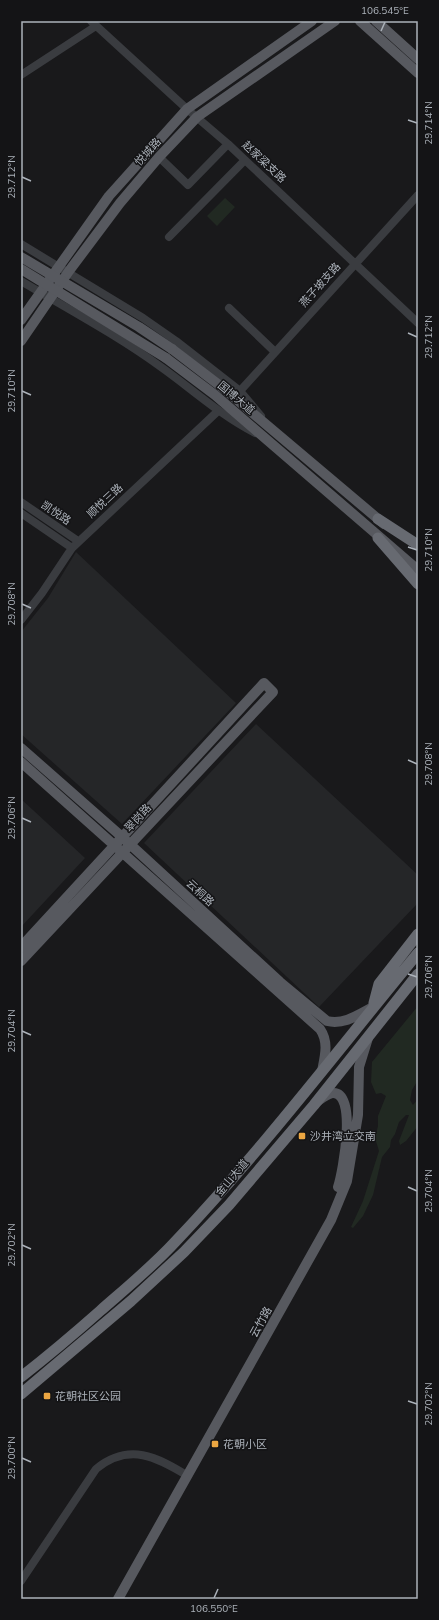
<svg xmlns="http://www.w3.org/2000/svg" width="439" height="1620" viewBox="0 0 439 1620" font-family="'Nunito Sans','Noto Sans SC',sans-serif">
  <rect width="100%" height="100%" fill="#19191b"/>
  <path fill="#252628" d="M76 552 236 703 122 824 21 734V632L48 598Z
    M256 724 418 875V901L416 905 319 1007 144 843Z
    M21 799 85 858 21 927Z"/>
  <path fill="#212922" d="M225 198 235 207 217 226 207 216Z
    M418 1006V1080L412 1090 410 1100 413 1105 418 1099V1126L406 1141 400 1145 399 1141 409 1115H406L399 1122 395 1134 391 1140 390 1147 382 1157 373 1195 363 1216 353 1228 351 1227 363 1201 379 1151 375 1138 378 1126V1116L386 1096 381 1093 376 1094 371 1082 372 1062Z"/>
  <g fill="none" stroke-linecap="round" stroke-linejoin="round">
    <path stroke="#3a3c40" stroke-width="8" d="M91 21 187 109 228 144 418 323
      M21 75 96 26
      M159 157 188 185 228 144
      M169 237 245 160
      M21 244 143 318 176 341 240 391 261 416
      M21 281C68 309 117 335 161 367 192 389 220 415 255 433
      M229 308 274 351
      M240 391 418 195
      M21 502 78 541
      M21 513 72 548
      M21 620 42 593 72 548 218 411
      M21 1581 96 1469C129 1442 157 1457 188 1476"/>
    <path stroke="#57595f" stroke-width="10" d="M360 21 418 73
      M376 21 418 59
      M21 320 109 196 187 109 312 21
      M21 341 69 271 120 203 159 157 197 117 335 21
      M172 349 223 388 384 524
      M166 358 215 395 418 570
      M21 748 121 836 280 982 327 1021C344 1025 358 1015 373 1007
      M21 762 320 1029C329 1042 325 1056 322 1071
      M21 947 264 683 273 692 21 961
      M318 1101C322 1098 327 1094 332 1093 358 1090 343 1172 338 1187
      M118 1599 331 1220 347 1181 358 1115 359 1067 368 1038"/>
    <path stroke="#676a71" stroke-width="11" d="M378 519 418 545
      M378 538 418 584
      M374 1003 379 984 418 934
      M21 1377C48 1356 74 1334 100 1311 125 1289 152 1267 175 1242 262 1150 338 1050 418 953
      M21 1394 131 1301 184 1252 229 1205 314 1105 418 974"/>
    <path stroke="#57595f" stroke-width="10" d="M21 257 139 327 172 349
      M21 269 166 358"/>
  </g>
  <path fill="none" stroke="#acb2ba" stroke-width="1.5" d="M381 31 385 22M408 120 417 123M22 177 31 181M408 333 417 337M22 391 31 395M408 547 417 550M22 604 31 608M408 760 417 764M22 818 31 822M408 974 417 977M22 1031 31 1035M408 1187 417 1191M22 1245 31 1249M408 1401 417 1404M22 1458 31 1462M214 1598 218 1589"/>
  <g fill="#eba642" stroke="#141416" stroke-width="1.5">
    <rect x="298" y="1132" width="8" height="8" rx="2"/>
    <rect x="43" y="1392" width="8" height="8" rx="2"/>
    <rect x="211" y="1440" width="8" height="8" rx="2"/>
  </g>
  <g text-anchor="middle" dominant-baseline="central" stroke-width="3" stroke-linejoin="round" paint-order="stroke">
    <g font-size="11" fill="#acb2ba" stroke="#141416">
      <text transform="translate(148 152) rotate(-48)">悦城路</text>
      <text transform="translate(264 162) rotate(43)">赵家梁支路</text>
      <text transform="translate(320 285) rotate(-48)">燕子坡支路</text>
      <text transform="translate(236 398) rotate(40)">国博大道</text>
      <text transform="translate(105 501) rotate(-43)">顺悦三路</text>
      <text transform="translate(56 513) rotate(34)">凯悦路</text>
      <text transform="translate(138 818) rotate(-47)">翠岗路</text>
      <text transform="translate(200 893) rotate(43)">云桐路</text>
      <text transform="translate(232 1178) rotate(-50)">金山大道</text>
      <text transform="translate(261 1322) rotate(-61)">云竹路</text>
    </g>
    <g font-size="11" fill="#acb2ba" stroke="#141416" text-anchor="start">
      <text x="310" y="1136">沙井湾立交南</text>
      <text x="55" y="1396">花朝社区公园</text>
      <text x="223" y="1444">花朝小区</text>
    </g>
  </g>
  <rect width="439" height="1620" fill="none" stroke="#141416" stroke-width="44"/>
  <rect x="22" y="22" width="395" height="1576" fill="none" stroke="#acb2ba" stroke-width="1.5"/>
  <g font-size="10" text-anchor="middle" fill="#acb2ba">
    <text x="385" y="14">106.545°E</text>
    <text transform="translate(428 123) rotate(-90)" y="4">29.714°N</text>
    <text transform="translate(11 177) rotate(-90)" y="4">29.712°N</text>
    <text transform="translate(428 337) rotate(-90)" y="4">29.712°N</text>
    <text transform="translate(11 391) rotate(-90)" y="4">29.710°N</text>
    <text transform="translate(428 550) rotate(-90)" y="4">29.710°N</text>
    <text transform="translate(11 604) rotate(-90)" y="4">29.708°N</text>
    <text transform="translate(428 764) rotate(-90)" y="4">29.708°N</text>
    <text transform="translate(11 818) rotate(-90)" y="4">29.706°N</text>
    <text transform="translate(428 977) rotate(-90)" y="4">29.706°N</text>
    <text transform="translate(11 1031) rotate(-90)" y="4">29.704°N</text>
    <text transform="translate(428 1191) rotate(-90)" y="4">29.704°N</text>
    <text transform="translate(11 1245) rotate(-90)" y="4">29.702°N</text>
    <text transform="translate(428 1404) rotate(-90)" y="4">29.702°N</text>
    <text transform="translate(11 1458) rotate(-90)" y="4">29.700°N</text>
    <text x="214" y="1612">106.550°E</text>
  </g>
</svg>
